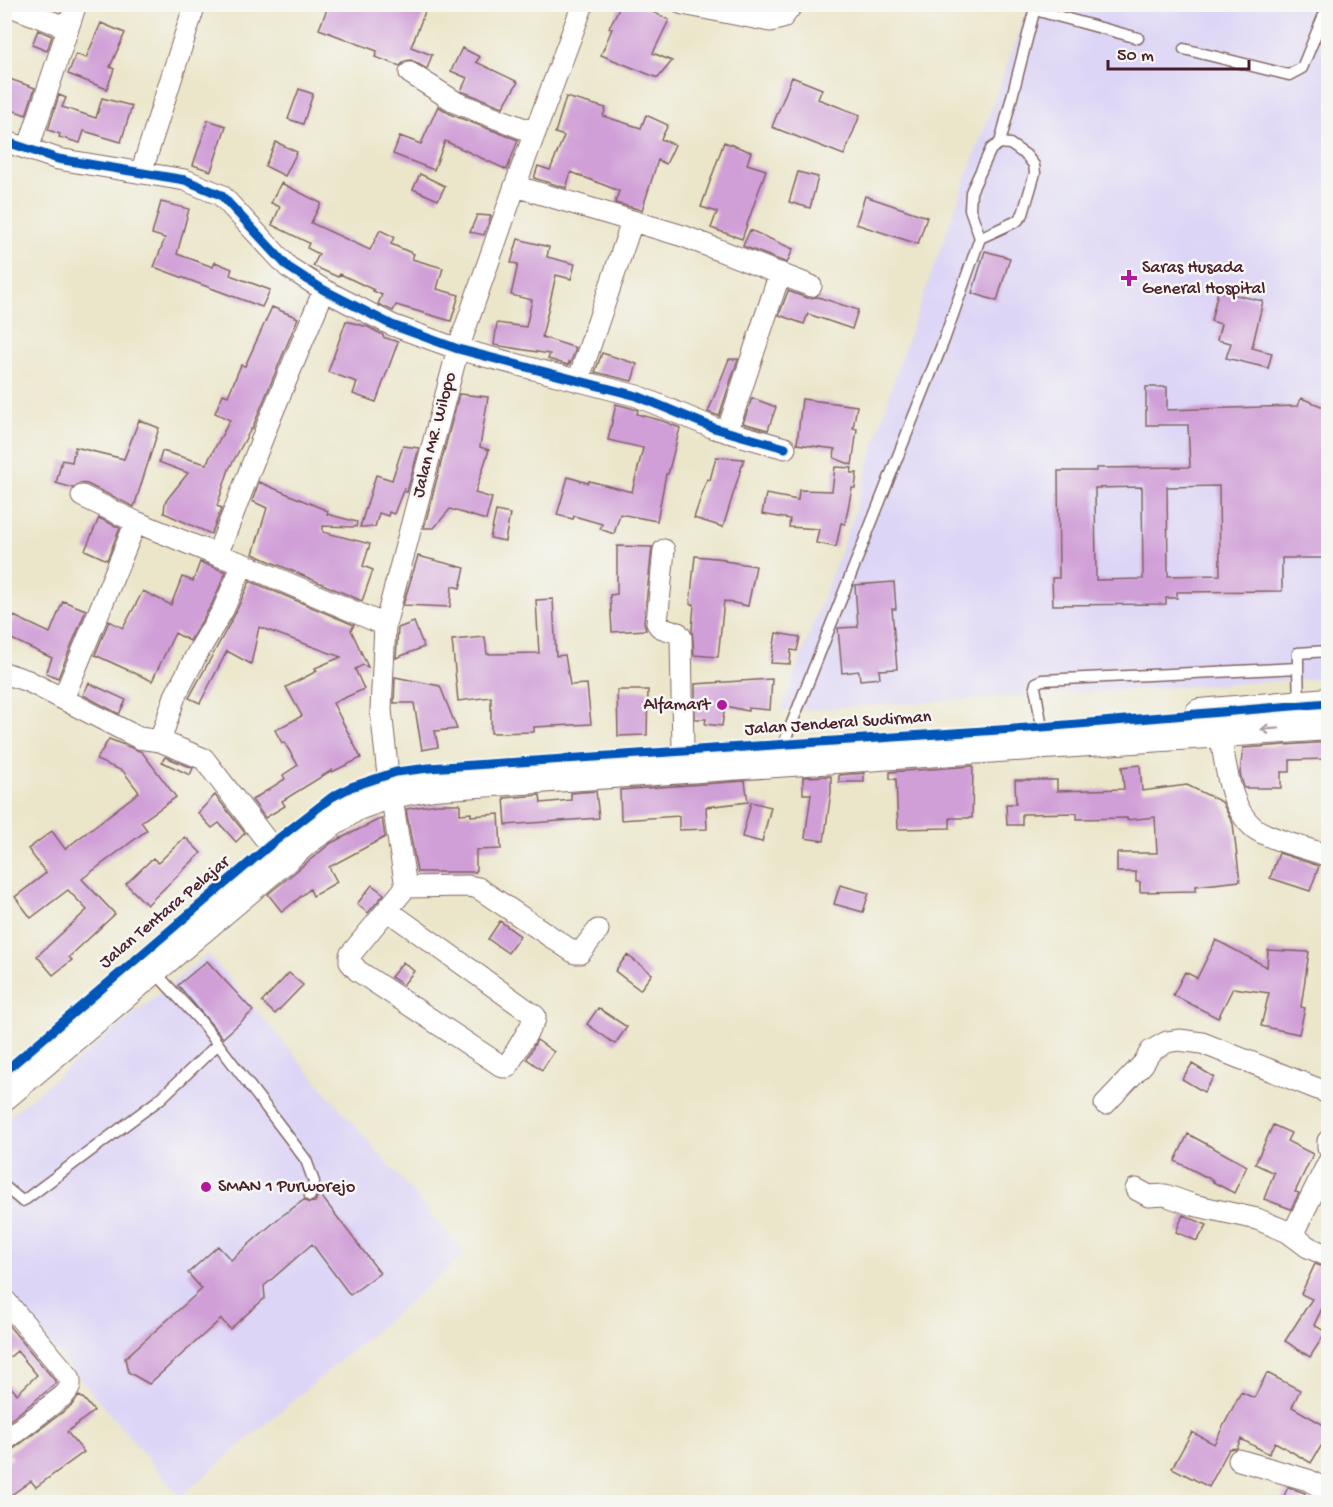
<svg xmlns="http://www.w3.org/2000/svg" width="1333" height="1507" viewBox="0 0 1333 1507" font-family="'Gochi Hand',sans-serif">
  <rect width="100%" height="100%" fill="#f6f6f2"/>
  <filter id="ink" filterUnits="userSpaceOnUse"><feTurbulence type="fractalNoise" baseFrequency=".0167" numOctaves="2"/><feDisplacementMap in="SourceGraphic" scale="12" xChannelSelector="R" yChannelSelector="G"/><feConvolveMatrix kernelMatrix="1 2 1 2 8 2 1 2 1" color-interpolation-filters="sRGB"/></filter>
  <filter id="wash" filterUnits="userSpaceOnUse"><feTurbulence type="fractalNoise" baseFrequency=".008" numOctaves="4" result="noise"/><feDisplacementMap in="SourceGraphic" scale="24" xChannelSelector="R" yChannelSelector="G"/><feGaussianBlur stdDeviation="1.35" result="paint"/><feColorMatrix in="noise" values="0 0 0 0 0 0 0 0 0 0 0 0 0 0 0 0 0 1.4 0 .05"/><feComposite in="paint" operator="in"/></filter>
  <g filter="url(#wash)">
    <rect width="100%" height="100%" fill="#ebe6ca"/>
    <path fill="#ddd5f6" d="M1029 5H1328V678L781 711 853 517 900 360Z
      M208 954 465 1254 180 1497 5 1290 4 1120Z"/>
    <g id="blocks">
      <path fill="#d09fd7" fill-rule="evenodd" d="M329 4H428L411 47 432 55 427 69 411 60 405 61 400 66 375 57 377 51 319 29Z
        M621 4H637L669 20 653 53 672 61 658 78 601 55 612 29 609 28Z
        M101 23 125 33 110 67 114 69 107 89 68 74 76 54 86 58Z
        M38 30 52 36 47 51 32 45Z
        M462 48 480 57 476 62 518 82 503 107 461 91 467 78 451 71Z
        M4 77 35 88 26 115 4 107Z
        M792 77 822 89 818 99 860 115 844 155 772 127Z
        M299 89 313 94 303 124 288 119Z
        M59 95 66 98 62 107 96 118 102 98 132 106 121 142 84 131 80 143 59 137 60 134 48 130Z
        M566 97 606 108 603 116 641 128 646 115 668 125 661 139 675 145 666 164 658 160 642 210 615 203 619 191 571 172 566 188 534 178 538 166 550 170 564 136 555 133Z
        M438 106 452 115 518 140 507 170 445 141 434 170 393 154 400 136 421 144Z
        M208 120 226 126 211 171 193 165Z
        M276 142 297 152 285 176 265 166Z
        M724 142 751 152 747 164 766 170 742 239 711 228 717 212 701 207Z
        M798 172 818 177 810 208 789 202Z
        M420 174 445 186 438 200 413 189Z
        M281 183 321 203 311 223 370 250 380 230 394 237 391 244 414 254 412 259 443 268 437 289 459 295 451 321 396 305 393 311 378 304 382 295 373 291 374 290 340 274 338 277 313 266 319 254 307 248 309 243 272 225 280 207 271 203Z
        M865 196 927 217 918 244 856 224Z
        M161 202 189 209 177 254 213 267 215 262 232 269 230 275 270 290 262 307 154 267 165 238 152 234Z
        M477 215 491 216 484 235 470 232Z
        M750 230 793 249 787 263 743 246Z
        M518 239 549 247 547 257 575 264 571 279 556 275 542 337 576 348 570 364 569 362 568 365 548 359 550 354 494 345 497 323 526 327 532 300 511 295 518 264 511 263Z
        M985 251 1010 258 997 301 972 293Z
        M788 291 807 298 818 297 858 310 852 329 808 314 804 324 779 315Z
        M1218 291 1263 301 1252 348 1272 353 1268 368 1226 358 1231 343 1217 340 1221 324 1211 321Z
        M272 307 298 318 252 429H251L229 469 217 506 222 508 211 534 164 513 165 502 188 473 159 462 162 451 206 464 230 420 215 413 223 394 228 396 241 365 245 366Z
        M346 321 368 327 383 335V337L398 342 376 402 353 394 357 382 328 372Z
        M602 353 637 364 632 381 595 372Z
        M729 359H738L719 416 708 412Z
        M1146 387H1167V410L1298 406 1301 398 1329 409V558H1282V591L1177 592V598H1166V604L1053 605 1052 578H1059L1058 471H1096V468L1190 467 1188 425H1146ZM1219 486 1220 575 1168 576 1167 487ZM1142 487 1143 579 1096 580 1095 488Z
        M459 394 488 397 480 447 489 450 475 493 492 498 486 520 450 509 434 528H424Z
        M752 398 776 407 768 430 743 423Z
        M802 399 857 406 853 428 857 429 852 465 834 458 835 449 797 444Z
        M616 404 638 410 637 414 663 421 680 428 668 474H666L657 521 620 514 614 534 600 529 602 524 574 516 573 519 557 515 568 477 588 483 589 481 632 492 643 448 608 440Z
        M139 420 159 428 134 507 87 484 80 483 73 488 56 483 62 460 72 462 75 447 124 459Z
        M403 446 419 448 407 492 403 491 404 488 394 514 389 512 388 516 379 513 375 527H360L376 475 392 480Z
        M716 457 744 459 723 527 694 518 707 479 710 480Z
        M835 467 852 468 851 473H857L855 488H852L845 524 841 523 836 547 816 543 819 529 789 527 790 519 762 514 766 494 798 500 799 490 832 491Z
        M259 482 328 511 327 514 357 522 356 527 323 526V532L370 544 363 566 373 570 362 601 253 554 267 508 252 501Z
        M496 511 510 514 505 541 490 538Z
        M99 518 120 528 107 560 85 550Z
        M617 546 652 547 644 622 646 630 612 632 610 595 617 594Z
        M418 556 465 568 460 588 452 586 450 607 403 605Z
        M695 556 725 559V561L756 566 748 606 724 601 718 657 694 655 692 630 694 604H690Z
        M200 562 226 572 212 604 190 641 175 633 152 681 95 655 109 621 123 628 143 591 171 605 182 577 193 581Z
        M250 581 354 625 351 630 368 667 363 665 355 669 364 689 333 703 361 758 332 772V770L282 801 285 806 265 818 252 800 285 779 283 775 298 765 284 742 282 743 275 730 302 716 286 687 317 671 315 668 341 657 259 627 251 664 227 651 200 703 189 698 234 616Z
        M894 582 896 609H892L897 669 879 670 880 678 860 680 859 671 842 673 838 628 858 627 855 585Z
        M553 599 556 656 565 655 570 685 587 684 591 724 534 727V732L491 733V697L458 701 452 640 485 637 487 654 539 653 536 600Z
        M63 601 86 610 58 678 46 673 52 658 5 636 14 616 50 633Z
        M414 622 424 647 396 658 398 628Z
        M776 633 800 637 797 651 791 650 790 664 771 663Z
        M395 677 440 686 457 729 435 731 438 747 422 750 414 703H394Z
        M772 679 770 710 748 708V711L725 706 722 726 705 724 706 719H695V684Z
        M89 683 126 700 119 714 83 695Z
        M617 690H648L647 735 618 736Z
        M109 739 142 752 176 797 141 822 147 830 82 879 115 914 69 957 72 960 53 975 37 956 87 910 68 890 31 918 15 897 46 873 28 849 52 831 65 849 139 792 123 771 96 760Z
        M1329 742V759L1290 760V772H1281V788H1244L1240 773 1243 748Z
        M165 757 193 768 190 775 162 762Z
        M1140 765 1142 791 1187 785 1222 802 1233 824 1240 881 1196 886V891L1140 892V882H1136V872H1117V853H1157L1155 817 1127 820V818L1077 819V813L1022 814V825H1007L1006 804H1016L1015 780H1057V791L1124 789 1122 767Z
        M973 766 972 818H950V828L898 829 896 779H890V772Z
        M864 773V782H839V775Z
        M831 776V792L824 841 805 838 811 794H803V777Z
        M745 781 748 802 706 807 707 829 679 830V816L621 820 620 790Z
        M596 791 599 818 506 825 504 798 540 795 541 803 571 800V793Z
        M215 795 245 833 236 842 219 823 212 828 198 813Z
        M751 802 771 807 762 842 742 837Z
        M437 804H460V814L471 813V816L499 814 501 849 476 850V872H417L406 809Z
        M382 818 385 837 329 867 337 882 313 896 310 889 282 912 268 894 331 843Z
        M185 837 201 853 147 905 126 884 153 858 158 863Z
        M1279 853 1319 866 1310 891 1270 878Z
        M372 885 384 894 368 913 357 904Z
        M840 885 869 893 863 912 834 904Z
        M500 921 520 936 508 953 488 939Z
        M1216 940 1267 967 1268 950 1309 952 1301 1007 1305 1008 1299 1034 1261 1026 1269 993 1233 988 1218 1018 1173 995 1185 972 1197 978Z
        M627 955 652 974 640 990 615 971Z
        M207 961 253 1011 223 1038 178 985Z
        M403 962 414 971 403 985 391 977Z
        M289 973 303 985 275 1014 262 1002Z
        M598 1008 627 1027 615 1044 587 1024Z
        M537 1040 554 1052 542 1070 527 1059Z
        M1192 1064 1214 1077 1204 1092 1182 1079Z
        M1273 1125 1291 1133 1287 1141 1313 1154 1295 1192 1299 1193 1291 1209 1264 1199 1274 1173 1255 1164Z
        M1188 1134 1247 1166 1234 1193 1213 1182 1214 1181 1175 1161Z
        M319 1193 380 1273 350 1295 312 1244 264 1286 265 1298 230 1329 221 1319 149 1384 128 1372 125 1358 202 1289 188 1273 218 1246 231 1260 279 1218 304 1200 309 1203 315 1202Z
        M1183 1215 1207 1225 1197 1241 1176 1232Z
        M1315 1264 1329 1269V1294L1314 1325 1326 1332 1310 1357 1285 1341 1312 1299 1301 1294Z
        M4 1320 57 1383 4 1425V1380L17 1394 37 1375 17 1351 4 1362Z
        M1267 1373 1300 1390 1292 1407 1329 1428V1433L1311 1463 1275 1442 1269 1454 1241 1439 1237 1448 1229 1449 1209 1487 1172 1468 1192 1432 1214 1444 1241 1392 1254 1398Z
        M79 1396 84 1399 94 1411 67 1432 84 1452 36 1487 31 1481 4 1500V1464L13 1458 8 1453 71 1406Z
        M1288 1487 1305 1493 1301 1503H1281Z"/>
    </g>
  </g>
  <g filter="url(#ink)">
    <use href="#blocks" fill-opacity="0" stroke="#826563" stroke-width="1.5"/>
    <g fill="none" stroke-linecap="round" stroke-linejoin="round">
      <defs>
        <path id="lane" d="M1035 10 1138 38
          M1184 49 1289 75 1302 68 1328 5
          M1000 143 1036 4
          M1298 668 1299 703
          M1042 727 1035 687 1036 683 1042 680 1298 668V653L1328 651
          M784 743 944 340 980 238 1017 221 1023 214 1035 173 1034 165 1026 155 1010 144 1000 143 991 149 971 192 970 209 980 238
          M153 970 202 1023 306 1160 314 1182 310 1196
          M4 1186 22 1201 26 1199 160 1099 218 1044"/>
        <path id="street" d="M5 4 68 28
          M683 4 770 21 782 18 793 4
          M410 73 457 103 535 133
          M4 141 58 159 185 180 221 195 288 267 324 290 392 325 458 349 637 396 714 428 785 448
          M28 149 76 4
          M141 173 195 4
          M515 186 683 236 811 286
          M578 381 632 222
          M727 432 780 273
          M82 496 136 522 217 555 243 564 385 625
          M664 550 657 623 660 627 678 633 681 637 683 751
          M217 555 271 416 324 290
          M4 673 28 681 139 738 160 741 204 759 270 845
          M63 699 136 522
          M1220 733C1226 764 1228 806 1254 828 1268 839 1310 849 1328 856
          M160 741 175 696 198 652 223 610 243 564
          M388 775 381 710 385 625 458 349 515 186 583 4
          M406 887 468 886 478 888 575 953H580L598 930
          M387 910 535 1016V1019L507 1067H503L358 971 350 962V955L406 887 391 793
          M1105 1104 1143 1064 1151 1051 1167 1042 1179 1040 1202 1043 1328 1093
          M1328 1141V1147
          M1136 1189 1149 1196 1165 1195 1193 1205 1257 1219 1288 1232 1308 1247 1328 1256
          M1292 1235 1328 1163
          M4 1299 69 1377C72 1385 69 1390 63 1396L4 1441
          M1239 1460 1308 1480 1328 1491"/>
        <path id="secondary" d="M1200 714 1328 703
          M4 1095 308 838 355 806 391 793 433 785 1328 725"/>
      </defs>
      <use href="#lane" stroke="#826563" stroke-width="13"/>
      <use href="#street" stroke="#826563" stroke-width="23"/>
      <use href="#secondary" stroke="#826563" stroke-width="32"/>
      <use href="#lane" stroke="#fff" stroke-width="10"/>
      <use href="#street" stroke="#fff" stroke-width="21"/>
      <use href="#secondary" stroke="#fff" stroke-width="30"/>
      <defs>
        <path id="cycleway" d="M4 141 58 159 185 180 221 195 288 267 324 290 392 325 458 349 637 396 714 428 785 448
          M4 1072 270 845 332 797 351 787 396 772 429 768 1042 727 1328 703"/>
      </defs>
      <use href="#cycleway" stroke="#f6f6f2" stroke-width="13"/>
      <use href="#cycleway" stroke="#0057b8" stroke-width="9"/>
    </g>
    <defs><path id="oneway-shaft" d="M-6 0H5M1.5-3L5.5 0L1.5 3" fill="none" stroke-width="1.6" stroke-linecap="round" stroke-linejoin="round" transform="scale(1.5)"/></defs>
    <use stroke="#ae9aa0" href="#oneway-shaft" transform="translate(1270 729) rotate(176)"/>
  </g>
  <g fill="#b5179e" stroke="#f6f6f2" stroke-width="2">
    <path d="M1126 269h6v6h6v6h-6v6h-6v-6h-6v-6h6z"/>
    <circle cx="722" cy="705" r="6"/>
    <circle cx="206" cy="1187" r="6"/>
  </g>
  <g text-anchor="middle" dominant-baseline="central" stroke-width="5" stroke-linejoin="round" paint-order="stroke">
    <g font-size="18" fill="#4a1f2b" stroke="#f6f6f2" text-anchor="start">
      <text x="1142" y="268">Saras Husada<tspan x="1142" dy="21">General Hospital</tspan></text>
      <text x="710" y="705" text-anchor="end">Alfamart</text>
      <text x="218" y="1187">SMAN 1 Purworejo</text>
    </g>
    <g font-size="18" fill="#4a1f2b" stroke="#f6f6f2">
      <text transform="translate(435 435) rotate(-75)">Jalan MR. Wilopo</text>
      <text transform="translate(838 724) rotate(-4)">Jalan Jenderal Sudirman</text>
      <text transform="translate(165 913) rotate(-40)">Jalan Tentara Pelajar</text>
    </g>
  </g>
  <rect width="1333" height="1507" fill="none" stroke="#f6f6f2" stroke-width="24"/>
  <path d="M1108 60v9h141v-9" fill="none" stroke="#4a1f2b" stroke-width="3"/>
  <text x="1117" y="60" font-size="18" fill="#4a1f2b" stroke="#f6f6f2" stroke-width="4.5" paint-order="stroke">50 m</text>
</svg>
